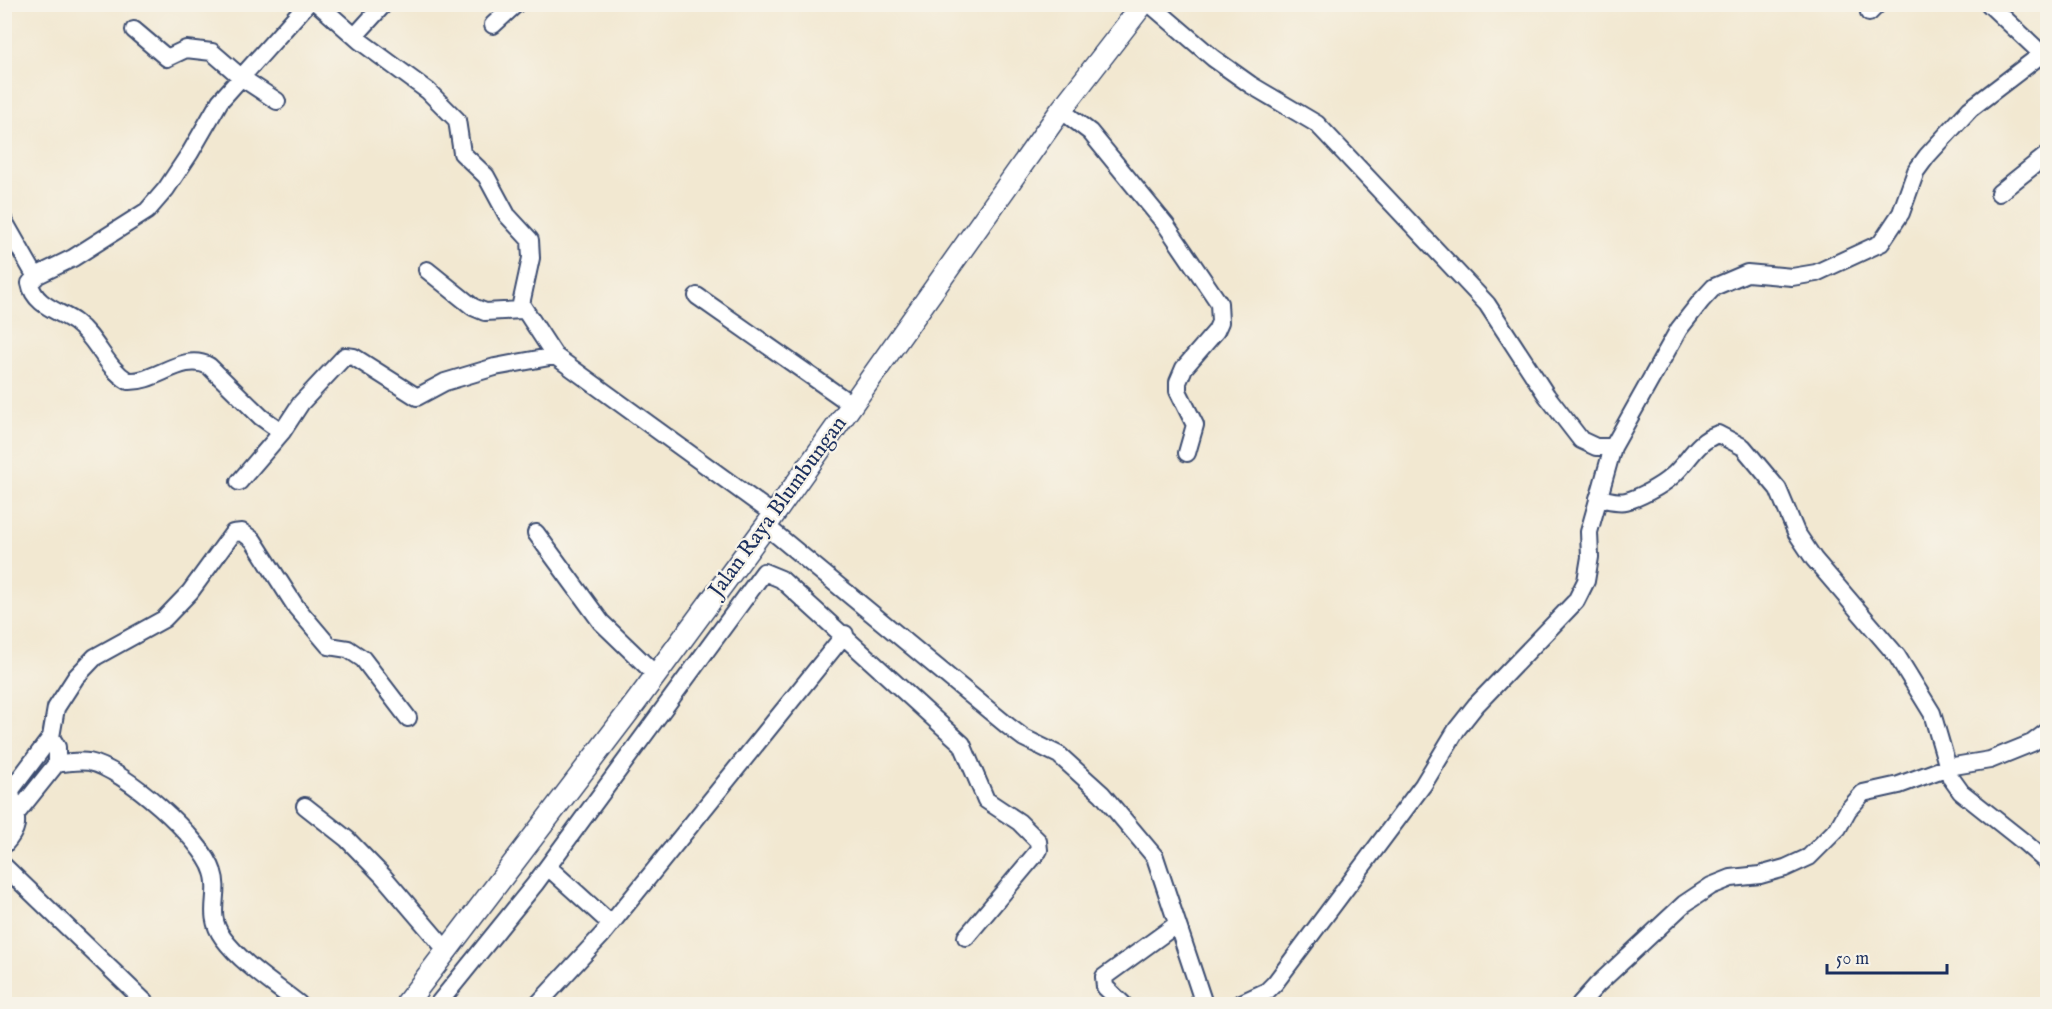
<svg xmlns="http://www.w3.org/2000/svg" width="2052" height="1009" viewBox="0 0 2052 1009" font-family="'IM FELL English',serif">
  <rect width="100%" height="100%" fill="#f7f3e8"/>
  <filter id="ink" filterUnits="userSpaceOnUse"><feTurbulence type="fractalNoise" baseFrequency=".0167" numOctaves="2"/><feDisplacementMap in="SourceGraphic" scale="12" xChannelSelector="R" yChannelSelector="G"/><feConvolveMatrix kernelMatrix="1 2 1 2 8 2 1 2 1" color-interpolation-filters="sRGB"/></filter>
  <filter id="wash" filterUnits="userSpaceOnUse"><feTurbulence type="fractalNoise" baseFrequency=".008" numOctaves="4" result="noise"/><feDisplacementMap in="SourceGraphic" scale="24" xChannelSelector="R" yChannelSelector="G"/><feGaussianBlur stdDeviation="1.35" result="paint"/><feColorMatrix in="noise" values="0 0 0 0 0 0 0 0 0 0 0 0 0 0 0 0 0 1.4 0 .05"/><feComposite in="paint" operator="in"/></filter>
  <g filter="url(#wash)">
    <rect width="100%" height="100%" fill="#f2e8d1"/>
  </g>
  <g filter="url(#ink)">
    <g fill="none" stroke-linecap="round" stroke-linejoin="round">
      <defs>
        <path id="minor" d="M318 4 360 41 428 91 457 120 462 153 486 176 507 215 530 240 531 258 521 304 555 356 773 514
          M1150 4 1213 58 1251 85 1317 124 1487 304 1547 396 1581 440 1596 447H1613
          M1989 4 2042 54
          M1869 13 1878 4
          M493 25 516 4
          M134 30 167 58 186 49 212 52 242 78 277 101
          M355 36 384 4
          M1061 110 1090 132 1166 225 1219 303 1220 322 1216 331 1184 368 1178 382V391L1195 425 1187 453
          M1999 193 2048 154
          M4 221 36 277
          M427 270 473 307 485 312 522 310
          M697 296 851 404
          M282 432 261 417 209 366C182 352 156 383 128 381 105 367 97 338 75 322 60 311 34 306 30 283L38 275 73 258 147 211 166 189 190 153 220 101 307 4
          M239 482 282 432 301 403 345 356 354 357 417 397 445 382 495 367 555 356
          M1598 498C1606 499 1617 503 1626 501 1639 498 1661 486 1671 477 1689 462 1695 442 1718 434L1743 447 1778 489 1796 532 1814 559 1897 656 1932 713 1951 778 1961 792 2024 842 2048 863
          M766 526 1008 726 1024 738 1059 755 1102 794 1155 857 1204 1004
          M536 533 601 622 656 675
          M51 737 57 747V763C67 763 79 760 89 762 123 768 203 839 213 872 221 895 205 914 223 938 242 964 274 984 299 1004
          M305 806 347 839 383 876 448 952
          M17 813 57 763
          M4 845C25 822 13 816 11 790L51 737 56 708 76 677 95 657 164 619 190 592 233 533 242 532 253 540 296 607 329 646 348 649 363 659 408 718
          M4 866 147 1004
          M548 867 611 924
          M438 1004 535 884 764 572 781 579 962 744 986 800 1019 822 1038 841 1039 850 966 937
          M538 1004 602 935 845 634
          M1123 1004 1105 987 1104 977 1177 924
          M1239 1004 1267 991 1275 983 1423 785 1457 729 1476 705 1576 601 1586 581 1590 557 1589 532 1613 447 1679 329 1701 301 1714 287 1747 273 1792 277 1816 273 1881 243 1901 213 1916 171 1927 156 1970 109 2042 54 2048 59
          M1580 1004 1597 985 1684 904 1711 886 1731 878 1760 875 1785 868 1809 857 1838 828 1848 810 1863 793 1899 785 1948 767 1990 760 2032 743 2048 731"/>
        <path id="major" d="M406 1004 636 702 766 526 1061 110 1143 4"/>
      </defs>
      <use href="#minor" stroke="#3b4b6f" stroke-width="20"/>
      <use href="#major" stroke="#3b4b6f" stroke-width="24"/>
      <use href="#minor" stroke="#fff" stroke-width="16"/>
      <use href="#major" stroke="#fff" stroke-width="21"/>
    </g>
  </g>
  <g text-anchor="middle" dominant-baseline="central" stroke-width="4.5" stroke-linejoin="round" paint-order="stroke">
    <g font-size="22" fill="#1b2f5e" stroke="#f7f3e8">
      <text transform="translate(778 507) rotate(-54)">Jalan Raya Blumbungan</text>
    </g>
  </g>
  <rect width="2052" height="1009" fill="none" stroke="#f7f3e8" stroke-width="24"/>
  <path d="M1827 964v9h120v-9" fill="none" stroke="#1b2f5e" stroke-width="3"/>
  <text x="1836" y="964" font-size="18" fill="#1b2f5e" stroke="#f7f3e8" stroke-width="4.5" paint-order="stroke">50 m</text>
</svg>
